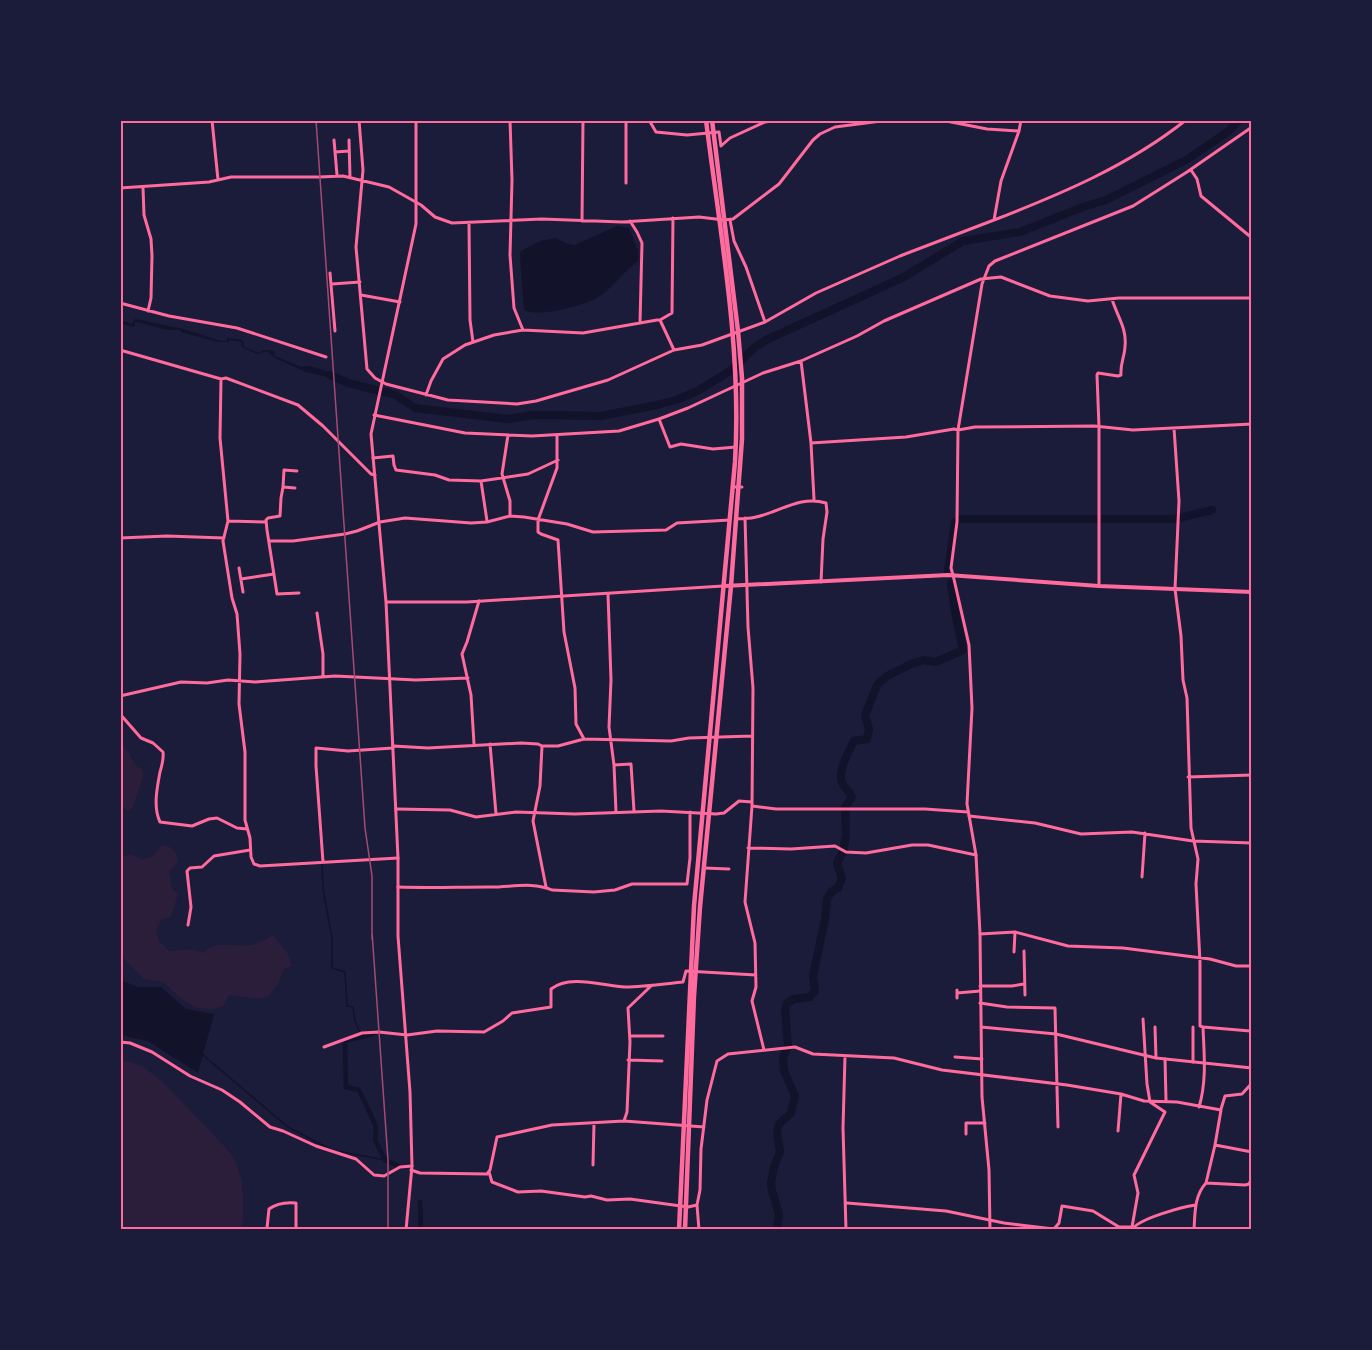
<svg xmlns="http://www.w3.org/2000/svg" width="1372" height="1350" viewBox="0 0 1372 1350" font-family="'Varela Round',sans-serif">
  <rect width="100%" height="100%" fill="#1b1b3a"/>
  <path fill="#2a1e3b" d="M120 742 129 753 136 766 142 769 144 774 133 807 128 812 122 806 120 816Z
    M162 845C172 846 175 851 178 859L176 865 169 871 172 888 178 894 171 917 161 920 156 931 160 942 169 951 193 949 203 953C216 938 238 949 255 944 261 942 267 938 273 935L288 954 292 966 284 969 278 984 268 997 259 999 229 995 224 1005 215 1009 198 1008 184 1001 163 982 144 979 120 955V852L124 857 131 854 141 859 152 857Z
    M120 1059 142 1066 162 1081 229 1151C246 1175 244 1202 242 1230H120Z"/>
  <path fill="#12122b" d="M617 226 629 228 638 251V261C624 271 614 286 600 296 587 305 538 318 524 310L520 255 521 251 540 241 555 238 568 244 575 245Z
    M135 319 183 329 221 341H227V338C231 338 240 339 243 341L244 347 259 353 263 350H269L274 351 275 356 301 367C311 363 328 373 340 377V380L306 372 275 358 268 351 257 354 242 347 241 342 230 340 228 342H218L181 332 180 330H167L138 322H135L134 327 120 323V320L132 324Z
    M120 980 138 987H161L186 1009 214 1014 198 1073 148 1041 120 1035Z"/>
  <g fill="none" stroke-linecap="round" stroke-linejoin="round">
    <path stroke="#12122b" stroke-width="1.5" d="M315 754 320 839
      M322 862 323 889 332 938V968L345 972 347 1006 353 1007 355 1021 361 1035
      M203 1055 288 1127 332 1150 385 1160"/>
    <path stroke="#12122b" stroke-width="4.5" d="M373 1034 345 1041 346 1087 359 1090 374 1122 376 1128 375 1140 385 1160 399 1166
      M420 1202 421 1230"/>
    <path stroke="#12122b" stroke-width="8" d="M330 375 348 383 396 395 415 408 507 419 534 415 601 416 657 405 679 399 699 390 730 371 755 347 768 339 902 278 963 241 1020 232 1083 207 1106 200 1188 159 1230 130 1239 120
      M948 571 955 522 961 519H1174L1212 510
      M777 1230 779 1214 772 1191 771 1183 774 1167 780 1152 777 1133 779 1124 791 1113 795 1096 784 1071 783 1058 788 1045 785 1010 787 1003 794 999 810 997 815 991 813 976 825 919 827 899 831 892 838 888 842 878 837 863 843 852 846 835 845 807 852 797C850 791 846 789 843 785 836 773 849 751 854 741L867 739 869 729 865 715 877 685 887 676 911 664 924 660 936 662 963 650 955 612 951 583"/>
    <path stroke="#ff6b9d" stroke-width="3" d="M212 120 218 180
      M359 120 363 170 356 247 367 369 375 378 386 384 448 400 517 404 536 401 608 380 674 350 702 345 765 322 816 293 900 256 994 220 1001 181 1019 131 1021 120
      M510 120 512 180 510 255 514 308 523 330
      M626 120V183
      M649 120 656 132 687 135 719 132 721 146 730 138 765 122 780 120
      M941 120 987 129 1019 131
      M334 140 337 175
      M349 140 350 177
      M335 152 349 151
      M1191 170 1197 179 1201 196 1252 238
      M120 188 209 182 231 177H319L343 176 389 187 421 205 435 217 452 223 542 219 622 222 699 217 724 220 733 219 779 184 813 140 820 134 835 127 889 120
      M143 188 144 215 151 239 152 256 151 298 148 311
      M730 220 734 241 746 267 765 322
      M994 220C1061 194 1128 166 1186 120
      M582 221 583 120
      M630 221 637 232 642 243 640 323
      M469 223 470 320 473 342
      M330 273 335 331
      M332 284 360 282
      M361 295 400 302
      M120 303 169 316 237 328 326 357
      M660 320 672 313 673 218
      M120 350 221 379 226 378 298 405 323 426 371 474 375 475
      M801 361 811 443 814 499
      M221 379 220 438 228 521 223 541 232 598 237 614 240 654 239 704 245 752V820L250 838 251 857 254 864 260 866 398 858
      M426 395 431 381 443 359 465 345 494 335 523 330 583 333 657 320H660L674 350
      M374 415 465 433 532 436 619 431 659 419 688 408 763 373 801 361 857 336 884 321 981 279 1001 277 1050 296 1088 301 1119 298H1252
      M659 419 670 447 681 444 713 449 736 447
      M1174 428 1179 501 1175 589 1181 636 1183 680 1187 698 1191 828 1198 859 1196 884 1200 962V1026L1203 1027C1204 1053 1207 1081 1199 1107
      M508 435 502 474 510 501V516
      M557 436V468L538 520V532L541 534 558 540 564 632 575 688 576 724 584 739
      M811 443 906 437 954 429 958 430 975 427 1094 426 1133 430 1252 424
      M373 458 393 456 394 465 396 470 435 475 449 480 481 481 528 474 558 460
      M481 481 487 521
      M283 487 281 498 280 516 268 518 266 520 267 530 277 594 299 593
      M733 487H742
      M295 488 283 487 284 470 297 471
      M745 518 748 627 753 688 752 806 745 902 755 943 756 987 752 1001 764 1050
      M736 519C743 518 750 519 756 517 780 512 800 495 826 503L827 512 823 539 821 582
      M228 521 266 522
      M120 538 167 536 224 538
      M269 541H293L345 534 357 531 380 522 405 518 471 523 487 522 510 516 524 517 567 524 593 532 666 530 677 523 730 520
      M239 568 243 592
      M953 575 951 568 957 522 958 430 982 284 989 266 995 261 1133 206 1187 172 1252 127
      M241 579 274 574
      M1099 586V427L1097 375 1098 373 1118 376 1121 375C1120 363 1125 356 1125 346 1127 328 1117 316 1112 299
      M608 594 611 680 609 727 614 765 616 812
      M317 613 323 654V677
      M120 696 181 682 207 683 228 680 255 682 335 676 416 680 468 678
      M120 714 141 738 153 743 163 752C164 759 162 765 160 772 157 788 153 807 160 822L192 826 209 819 217 818 237 828 247 829
      M474 744 471 695 462 654 467 642 479 601
      M490 744 496 814
      M393 746 428 748 521 743 538 744 542 746H558L584 739 671 741 689 738 752 736
      M542 746 540 786 533 821 546 887
      M614 765 631 764 634 811
      M1188 777 1252 775
      M752 806 776 809H925L968 812
      M396 809 450 810 476 817 516 812 575 814 661 811 716 814 724 813 739 801 752 802
      M969 816 1035 823 1081 834 1132 832 1193 841 1252 843
      M748 848 791 849 835 846 846 852 866 853 912 845H928L976 855
      M323 862 316 766V748L348 751 393 748
      M704 868 729 869
      M1142 877 1145 833
      M398 887C428 888 457 887 487 887 508 888 532 881 552 890L594 892 615 890 632 884H687L690 858V812
      M188 925 191 907 187 871 190 868 202 867 214 856 250 850
      M980 934 1015 932 1068 946 1123 948 1210 959 1236 966H1252
      M1024 951 1025 995
      M1014 952 1015 932
      M980 986H1012L1024 984
      M957 993 980 991
      M957 998V990
      M980 1003 1007 1007 1055 1008 1058 1127
      M1155 1027 1156 1058
      M1203 1027 1250 1031 1252 1034
      M630 1036H663
      M120 1042 130 1043 152 1052 190 1076 222 1090 240 1102 270 1127 283 1131 316 1146 356 1159 374 1175 384 1176 400 1167 412 1166
      M324 1047 362 1033 379 1032 407 1035 437 1031 484 1032 503 1021 512 1013 551 1007V989C570 974 603 986 625 987 644 987 664 984 683 982L686 971 756 975
      M845 1056 843 1128 846 1230
      M955 1057 982 1059
      M1165 1059 1166 1100
      M628 1060 662 1061
      M1193 1062V1027
      M1221 1109 1225 1096 1242 1094 1252 1083
      M624 1121 627 1112 630 1042 628 1008 651 986
      M1118 1131 1121 1094
      M966 1134V1123H985
      M593 1165 594 1123
      M411 1170 420 1173 487 1174 490 1170 497 1137 552 1125 624 1121 704 1127
      M489 1172 492 1182 518 1192 541 1191 585 1197 591 1196 607 1200 630 1199 688 1207 697 1205
      M1206 1183 1245 1185 1249 1184 1252 1178
      M847 1203 946 1211 1004 1223 1062 1230
      M267 1228 269 1209C277 1203 286 1202 296 1203V1228L304 1230
      M1054 1229 1059 1223 1062 1206 1093 1211 1119 1227H1132L1138 1193 1134 1175 1165 1112 1150 1102 1147 1084 1143 1019
      M699 1230 697 1205 700 1190 701 1149 707 1100 717 1061 728 1054 795 1047 813 1054 894 1058 942 1070 1067 1085 1121 1094 1144 1101 1177 1102 1221 1110 1215 1145 1252 1152
      M1132 1230C1137 1219 1182 1207 1196 1205
      M1194 1230C1195 1214 1194 1196 1206 1183L1215 1145"/>
    <path stroke="#ff6b9d" stroke-width="3" d="M953 575 969 645 972 708 967 804 976 855 980 934 982 1097 989 1170 990 1230
      M386 602H467L723 586
      M981 1027 1056 1034 1156 1058 1252 1068
      M406 1230 412 1166 410 1092 398 936V858L386 602 371 434 416 224V120"/>
    <path stroke="#ff6b9d" stroke-width="4" d="M724 586 948 575 1099 586 1252 592"/>
    <path stroke="#ff6b9d" stroke-width="4.5" d="M679 1230 694 906 735 462C742 348 720 233 706 120
      M685 1230 694 996 700 907 731 586 742 439V378L738 331 712 120"/>
    <path stroke="#a44b75" stroke-width="1.5" d="M316 120 365 828 372 876V939
      M372 932 388 1160V1230"/>
  </g>
  <rect width="1372" height="1350" fill="none" stroke="#1b1b3a" stroke-width="243"/>
  <rect x="122" y="122" width="1128" height="1106" fill="none" stroke="#ff6b9d" stroke-width="2"/>
</svg>
